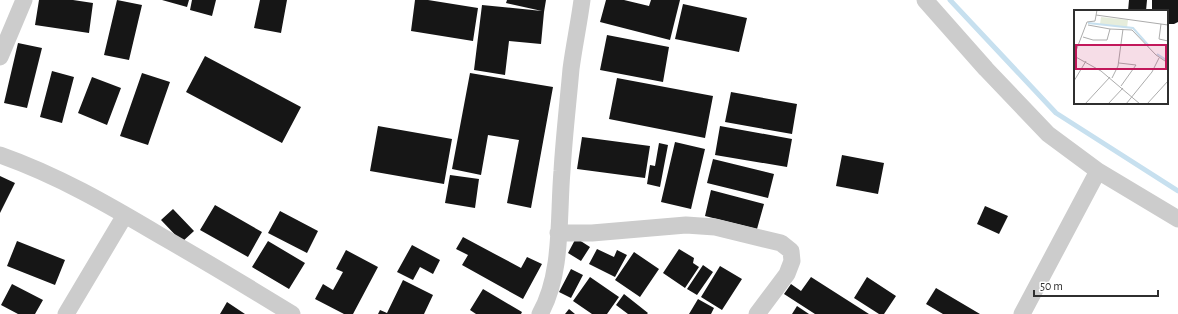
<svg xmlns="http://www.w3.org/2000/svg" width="1178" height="314" viewBox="0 0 1178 314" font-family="'Alegreya Sans',sans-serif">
  <rect width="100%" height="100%" fill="#fff"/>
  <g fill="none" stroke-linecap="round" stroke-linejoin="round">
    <path stroke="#c7e0ef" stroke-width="5" d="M950 0 1056 113 1178 191"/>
  </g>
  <path fill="#161616" d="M39 0H73L93 3 89 33 35 25Z
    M117 0 142 5 129 60 104 55Z
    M162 0H189L187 7Z
    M192 0H216L212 16 190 10Z
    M260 0H287L281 33 254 28Z
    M415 0H428L478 8 473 41 411 31Z
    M507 0H546L544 12 541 44 509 41 505 75 474 70 482 5 542 11 506 3Z
    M606 0H624L649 6 651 0H680L670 40 600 22Z
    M1129 0H1147L1146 11H1128Z
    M1152 0H1178V22L1174 24H1167V11H1152Z
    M683 4 747 18 739 52 675 39Z
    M607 35 669 47 663 82 600 70Z
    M18 43 42 48 27 108 4 103Z
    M205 56 301 107 282 143 186 92Z
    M52 71 74 77 62 123 40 117Z
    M142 73 170 82 148 145 120 136Z
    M470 73 553 87 531 208 507 203 519 140 488 135 481 175 452 169Z
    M92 77 121 88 107 125 78 113Z
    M617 78 713 96 705 138 609 119Z
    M731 92 797 104 792 134 725 122Z
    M378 126 452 139 444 184 370 171Z
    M720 126 792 139 787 167 715 155Z
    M582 137 650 146 645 178 577 169Z
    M675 142 705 149 691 209 661 202Z
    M659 143 668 145 660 187 647 184 650 165 655 166Z
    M842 155 884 163 878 194 836 186Z
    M713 159 774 174 768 198 707 183Z
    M450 175 479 179 475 208 445 203Z
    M0 176 15 183 0 213Z
    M711 190 764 204 757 229 705 216Z
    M215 205 262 232 248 257 200 230Z
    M985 206 1008 216 999 234 977 224Z
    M173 209 194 231 182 242 161 220Z
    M280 211 318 231 307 253 268 233Z
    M463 237 521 268 527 257 542 264 523 299 462 265 468 255 456 249Z
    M576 238 590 247 581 261 568 253Z
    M17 241 65 260 55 285 7 266Z
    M268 241 305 263 289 289 252 267Z
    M412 245 440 260 433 274 420 267 413 280 397 272Z
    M597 249 614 257 617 250 627 255 615 277 589 264Z
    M679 249 694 258 693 263 699 267 685 288 663 273Z
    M346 250 378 267 353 314H344L315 299 323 284 333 290 343 272 336 269Z
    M634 252 659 269 640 297 615 280Z
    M703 265 713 272 697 295 687 289Z
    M720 266 742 279 722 310 701 297Z
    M571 269 583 275 571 298 559 292Z
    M590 277 619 297 607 314H592L573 301Z
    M811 277 869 314H815L784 294 791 284 801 291Z
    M867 277 896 296 884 314H879L854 298Z
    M403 280 433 295 424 314H378L380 310 387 313Z
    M12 284 43 300 35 314H18L1 305Z
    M936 288 980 314H943L926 304Z
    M483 289 522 312 521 314H476L470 310Z
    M624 294 648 313 647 314H628L616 305Z
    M698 299 714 308 711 314H689Z
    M227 302 245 314H220Z
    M797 306 809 314H792Z
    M569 309 575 314H565Z"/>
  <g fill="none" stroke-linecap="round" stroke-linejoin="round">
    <path stroke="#ccc" stroke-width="17" d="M925 0 986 69 1048 134 1098 171 1178 219
      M0 57 24 0
      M0 155C57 175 109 205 161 236 205 261 248 287 292 314
      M558 233H592L686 225 715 227 781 243 791 251 792 261 787 274 757 314
      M66 314 125 215
      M540 314C563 274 558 217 562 171 564 137 568 103 571 69 574 46 579 23 582 0
      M1022 314 1098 171"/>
  </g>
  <g transform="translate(1074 10)">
    <rect width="94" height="94" fill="#fff"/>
    <path d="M27 7 54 10 53 18 26 14Z" fill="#e6eddc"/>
    <path fill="none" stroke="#c7e0ef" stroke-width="2" d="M14 13 59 18 75 36M83 44 94 51"/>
    <path fill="none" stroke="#acacac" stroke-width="1" d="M22 5 94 15M87 14 85 29 94 31M36 19 58 20 82 45 94 53M9 27 19 30H33L36 19 14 15M0 46 27 61 66 94M0 46 13 12 21 11 23 0M45 53 62 55 47 76M38 68 44 56 49 19M0 71 12 51M11 94 36 67M34 94 49 78M52 94 78 62 85 48M73 94 94 71"/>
    <path fill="#c2185b" fill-opacity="0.15" stroke="#c2185b" stroke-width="2" d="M2 35H92V59H2Z"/>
    <rect width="94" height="94" fill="none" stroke="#2f2f2f" stroke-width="2"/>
  </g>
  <path d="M1034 290v6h124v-6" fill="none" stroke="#2f2f2f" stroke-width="2"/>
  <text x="1040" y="290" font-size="12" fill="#2f2f2f" stroke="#ffffff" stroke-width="3" paint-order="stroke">50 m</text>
</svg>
